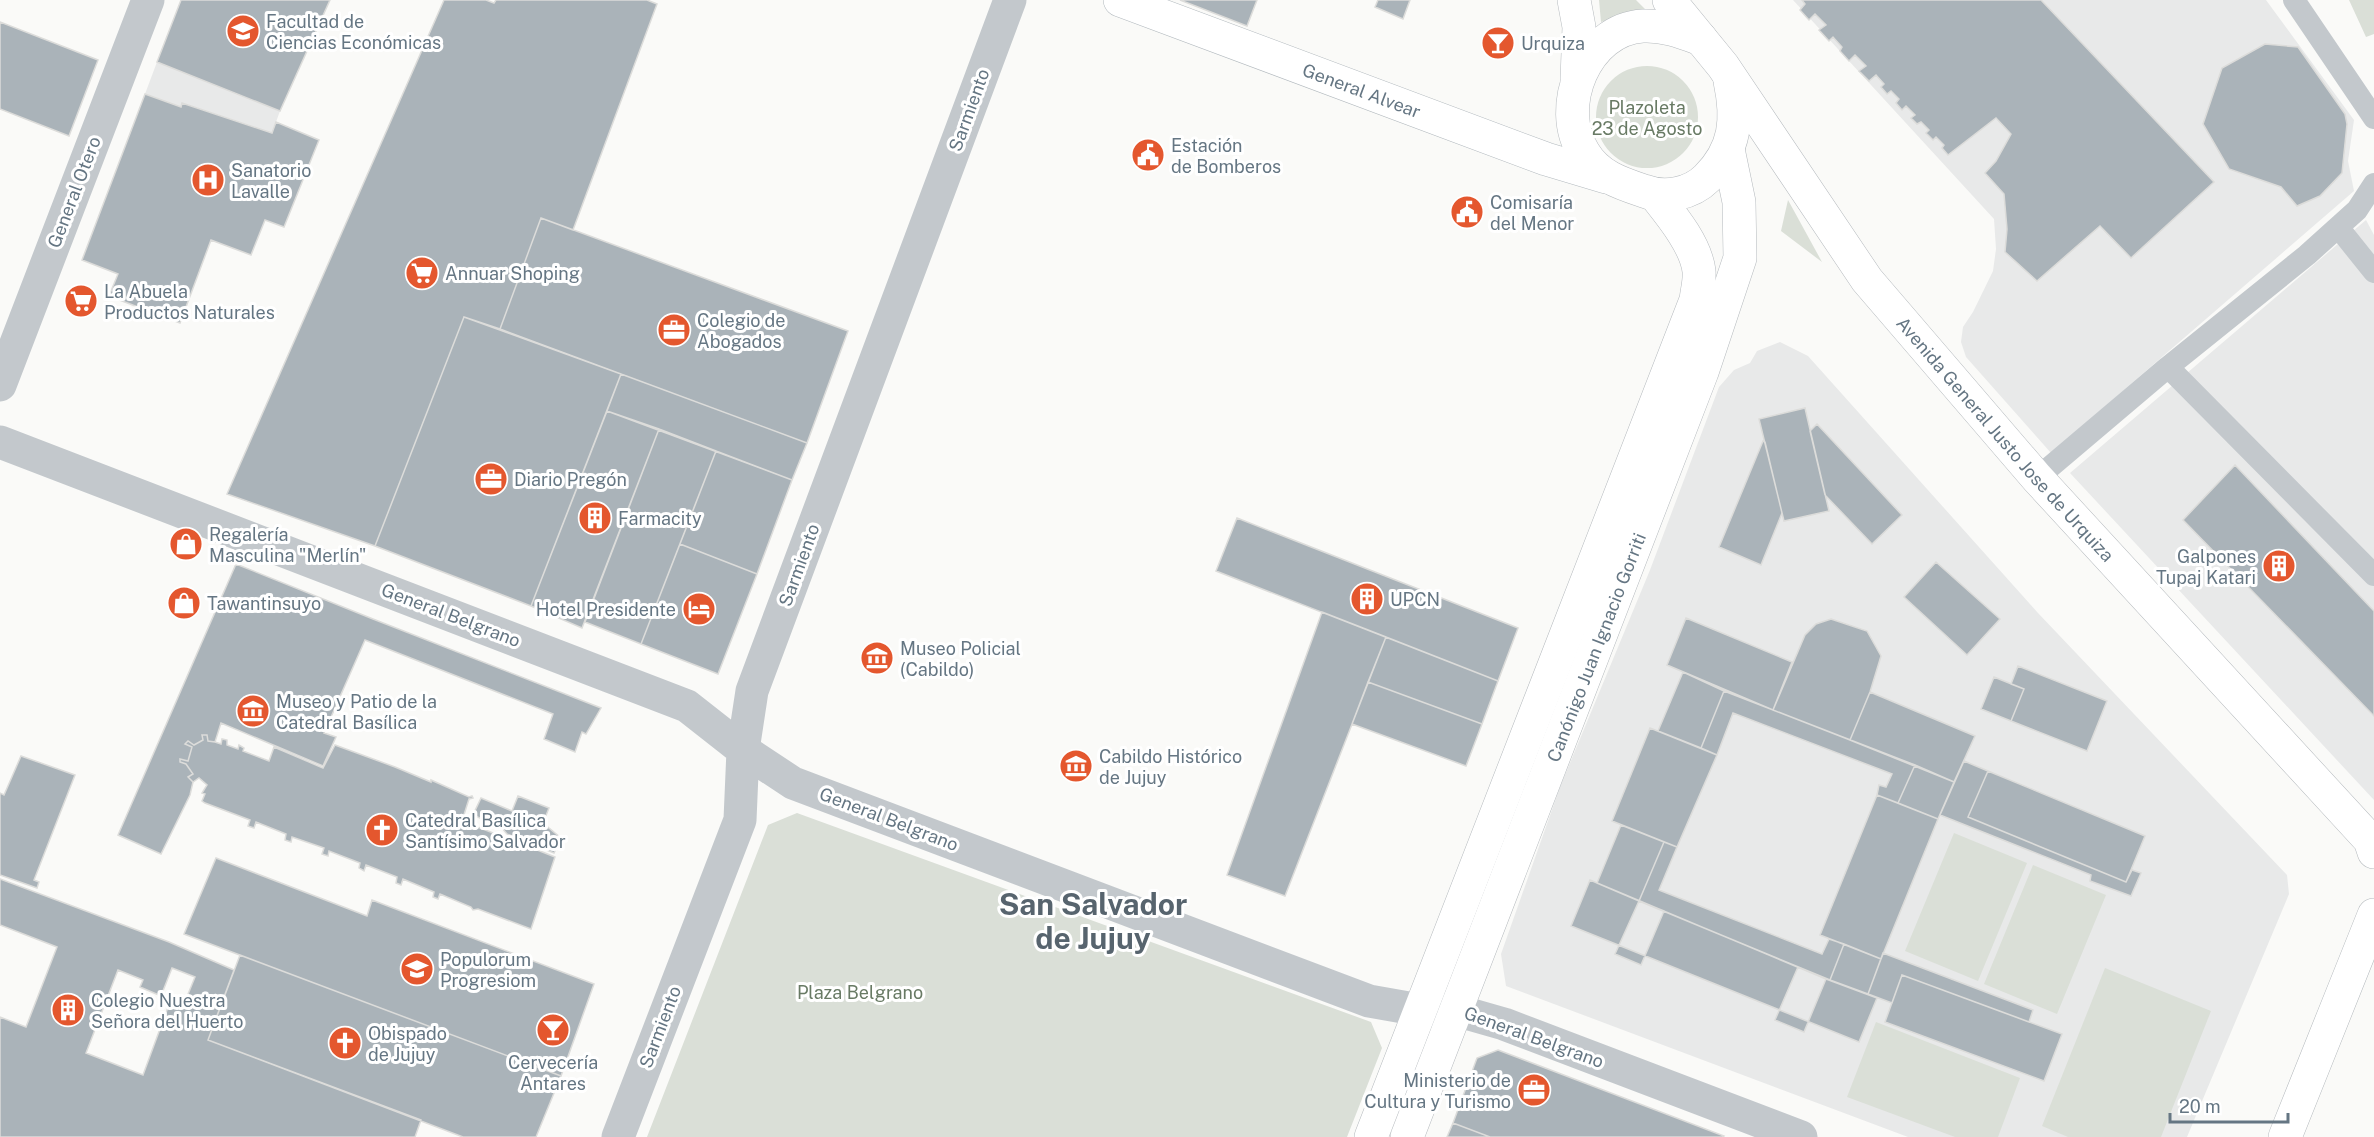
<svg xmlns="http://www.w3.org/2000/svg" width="2374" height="1137" viewBox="0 0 2374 1137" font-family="'Public Sans',sans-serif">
  <rect width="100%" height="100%" fill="#fafaf8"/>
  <path fill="#e8e9e9" d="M1793 0H2266L2354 120 2348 161 2354 191 2051 453 1966 357 1961 342 1963 327 1973 312 1993 271 1996 249 1994 219Z
    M157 62 280 111 272 133 183 103 181 107 145 94Z
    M2366 220 2374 235V800L2070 473Z
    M1780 342 1808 356 2038 613 2287 875 2289 894 2187 1137H1908L1506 986 1501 954 1560 787 1650 570 1719 387 1734 370 1750 363 1757 351Z"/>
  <path fill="#dadfd7" d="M1599 0H1636L1645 9 1601 22Z
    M2349 0H2374V34L2366 37Z
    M1596 117a51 51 0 1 1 102 0a51 51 0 1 1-102 0Z
    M1788 200 1822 262 1781 231Z
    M797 813 1371 1022 1382 1048 1347 1137H647L768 825Z
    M1954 833 2027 863 1978 981 1905 951Z
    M2033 865 2106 895 2057 1014 1984 984Z
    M2105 968 2211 1011 2161 1137H2068L2042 1126Z
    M1876 1022 2020 1078 1998 1137H1955L1847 1097Z"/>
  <path fill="#aab3b9" stroke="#dcdcda" stroke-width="1.5" fill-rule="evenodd" d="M181 0H330L280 111 157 62Z
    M444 0H486L494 3 496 0H647L657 4 573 230 541 218 500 329 464 317 375 546 227 494Z
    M1180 0H1257L1247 26Z
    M1378 0H1410L1403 19 1375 7Z
    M1802 0H2041L2214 182 2131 258 2100 226 2037 281 2005 252 2007 229 2004 194 1985 173 1996 161 2011 134 1996 118 1948 155 1942 148 1944 145 1936 137 1933 140 1926 133 1929 130 1921 122 1917 124 1911 118 1915 115 1906 106 1902 110 1896 103 1899 99 1891 91 1887 94 1881 87 1884 84 1876 75 1869 81 1859 71 1866 66 1855 55 1849 61 1840 51 1842 47 1833 37 1829 41 1819 30 1826 25 1815 14 1809 20 1800 10 1805 4Z
    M0 22 98 60 69 136 0 109Z
    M2265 44 2298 47 2345 114 2347 124 2342 173 2320 196 2297 206 2281 187 2229 169 2203 124 2222 68Z
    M145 94 181 107 182 103 272 133 276 122 319 140 284 227 265 220 251 255 211 240 180 323 109 296 118 274 82 260Z
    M541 218 848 331 807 443 500 329Z
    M464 317 621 374 531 606 375 546Z
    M621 374 807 443 792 480 607 411Z
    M1805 408 1829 511 1784 521 1759 419Z
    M607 411 659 429 582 628 531 606Z
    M1817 424 1902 515 1872 544 1825 495 1810 431Z
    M659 429 716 451 641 644 585 622Z
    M1763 441 1765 442 1782 513 1761 565 1719 547Z
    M716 451 792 480 757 574 680 544Z
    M2235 465 2374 611V716L2183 520Z
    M1237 518 1518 628 1498 681 1216 571Z
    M680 544 757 574 718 674 641 644Z
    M1936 562 2000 619 1967 655 1904 597Z
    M236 564 373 619 601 708 586 734 582 732 575 752 544 739 553 714 365 640 324 733 336 737 323 766 221 723 215 742 208 741 207 735H202L203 740 194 745 188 741 185 744 192 747 188 761 180 759V762L186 764 193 774 188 777 193 782 190 795 161 854 118 835Z
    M1322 612 1386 637 1285 896 1227 875Z
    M1686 618 1792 662 1773 710 1667 665Z
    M1831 619 1867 631 1881 656 1870 692 1850 740 1773 710 1805 635 1816 624Z
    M1386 637 1498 681 1482 724 1368 682Z
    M2018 666 2107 701 2087 751 2011 721 2024 689 2011 684Z
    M1683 672 1724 691 1701 748 1658 731Z
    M1994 677 2024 689 2011 721 1981 709Z
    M1368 682 1482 724 1466 766 1352 724Z
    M1724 691 1915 765 1898 803 1877 795 1879 785 1886 787 1892 774 1733 713 1717 755 1701 748Z
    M1870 692 1975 736 1954 782 1850 740Z
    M1650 728 1717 755 1677 847 1612 821Z
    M202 735H207L208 741 215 742 221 744 222 739 227 740V745L238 749 239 745 244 748 243 751 269 761 274 747 323 768 335 745 395 767 431 782V780L469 797 472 796 473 798 469 799 462 821 493 833 498 832 502 836 555 857 531 929 478 909 473 910 471 907 440 894 438 899 433 897 434 892 403 879 401 885 396 883 397 877 366 865 364 871 359 868 360 863 329 851 328 856 322 854 324 848 292 837 291 842 285 840 286 834 256 822 254 828 248 826 250 820 205 803 202 801 205 794 202 793 207 785 199 778 193 782 188 777 193 774 186 764 180 762V759L188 761 192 747 185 744 188 741 194 745 203 740Z
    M21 756 75 775 34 880 39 882 37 888 0 875V793L4 795Z
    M1964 761 1988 771 1968 817 2126 882 2132 870 2141 873 2131 896 2090 881 2091 875 1940 815Z
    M1915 765 1954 782 1938 819 1898 803Z
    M1988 771 2145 836 2126 882 1968 817Z
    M1877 795 1938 819 1881 959 1820 935Z
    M518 796 549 808 543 823 561 838 554 853 507 834 502 828 473 815 481 798 512 811Z
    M1621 825 1664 842 1639 901 1597 883Z
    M1664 842 1677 847 1659 890 1822 954 1829 939 1844 944 1830 980 1639 901Z
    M216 858 367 916 372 900 594 984 561 1076 184 934Z
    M0 879 169 942 234 970 208 1040 421 1120 415 1137H0V1017L26 1027 57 947 0 925ZM172 968 195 977 184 1004 171 999 143 1075 86 1053 118 970 143 980 140 987 161 996Z
    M1590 880 1826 979 1877 998 1859 1042 1571 926Z
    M1639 901 1664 911 1641 965 1615 954Z
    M1844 944 1881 959 1868 994 1830 980Z
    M1883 953 2033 1010 2029 1022 1902 975 1892 1003 1868 994Z
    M240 955 561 1076 536 1137H463L208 1040Z
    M1798 967 1826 979 1804 1032 1775 1020Z
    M1902 975 2062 1034 2044 1081 1885 1022Z
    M1498 1050 1724 1136 1723 1137H1490L1453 1123 1477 1058Z
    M1453 1123 1490 1137H1447Z"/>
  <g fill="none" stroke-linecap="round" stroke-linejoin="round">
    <defs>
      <g id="secondary">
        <path id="s1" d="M1120 0 1546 159 1606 177"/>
      </g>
      <g id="primary">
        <path d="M1574 0 1579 27 1577 79"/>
        <path id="s2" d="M1669 0 1723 66 1867 280 2037 478 2370 840 2374 852"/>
        <path d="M1701 39C1682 32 1664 25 1643 26 1586 29 1554 107 1584 153 1598 176 1620 183 1644 191 1665 199 1691 194 1707 178 1736 149 1738 119 1730 81"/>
        <path d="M1371 1137 1696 300C1697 291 1700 280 1699 271 1696 245 1671 215 1656 196"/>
        <path id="s3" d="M1407 1137 1702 372 1740 258 1739 202 1728 149"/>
        <path d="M2285 1137 2374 915"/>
      </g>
    </defs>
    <use href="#secondary" stroke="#b3babf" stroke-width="34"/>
    <use href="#primary" stroke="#b5babe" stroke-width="34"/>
    <path stroke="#c3c8cc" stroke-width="22" d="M2294 0 2374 118
      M2338 227 2374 272
      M2168 367 2374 575
      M2037 478 2168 367 2307 255 2357 210 2374 184"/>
    <path stroke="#c3c8cc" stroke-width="33" d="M0 385 148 0
      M0 442 687 706 743 750 793 783 1369 1001 1420 1010H1455L1504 1024 1801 1137
      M618 1137 740 820 743 750 752 691 1010 0"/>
    <use href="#secondary" stroke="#fff" stroke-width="33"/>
    <use href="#primary" stroke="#fff" stroke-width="33"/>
  </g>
  <defs>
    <symbol id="university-disc" viewBox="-11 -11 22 22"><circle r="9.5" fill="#e4572e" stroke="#fff"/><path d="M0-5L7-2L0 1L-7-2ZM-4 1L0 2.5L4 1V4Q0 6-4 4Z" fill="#fff"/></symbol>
    <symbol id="bar-disc" viewBox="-11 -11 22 22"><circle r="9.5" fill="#e4572e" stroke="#fff"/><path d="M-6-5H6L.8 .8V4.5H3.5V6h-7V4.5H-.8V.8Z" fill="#fff"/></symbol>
    <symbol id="civic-disc" viewBox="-11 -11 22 22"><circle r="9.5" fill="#e4572e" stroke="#fff"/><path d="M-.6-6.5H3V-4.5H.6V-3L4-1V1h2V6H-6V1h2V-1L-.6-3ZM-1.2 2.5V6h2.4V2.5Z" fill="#fff"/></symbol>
    <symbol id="hospital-disc" viewBox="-11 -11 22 22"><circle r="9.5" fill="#e4572e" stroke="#fff"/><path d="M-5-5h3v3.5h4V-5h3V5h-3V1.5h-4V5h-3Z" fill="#fff"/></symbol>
    <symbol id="supermarket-disc" viewBox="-11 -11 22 22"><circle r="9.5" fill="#e4572e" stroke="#fff"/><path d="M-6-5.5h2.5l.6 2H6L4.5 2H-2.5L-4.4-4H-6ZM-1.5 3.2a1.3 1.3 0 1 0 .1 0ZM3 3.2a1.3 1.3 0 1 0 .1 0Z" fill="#fff"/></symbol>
    <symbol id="office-disc" viewBox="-11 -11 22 22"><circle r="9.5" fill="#e4572e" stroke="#fff"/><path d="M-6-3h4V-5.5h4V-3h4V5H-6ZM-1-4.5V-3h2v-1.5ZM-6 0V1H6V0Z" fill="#fff"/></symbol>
    <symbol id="building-disc" viewBox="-11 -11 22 22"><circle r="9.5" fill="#e4572e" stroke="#fff"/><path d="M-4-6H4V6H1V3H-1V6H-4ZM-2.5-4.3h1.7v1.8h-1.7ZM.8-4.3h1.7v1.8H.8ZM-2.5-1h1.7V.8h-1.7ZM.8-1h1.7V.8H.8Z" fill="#fff"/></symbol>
    <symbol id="shop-disc" viewBox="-11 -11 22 22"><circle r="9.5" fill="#e4572e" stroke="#fff"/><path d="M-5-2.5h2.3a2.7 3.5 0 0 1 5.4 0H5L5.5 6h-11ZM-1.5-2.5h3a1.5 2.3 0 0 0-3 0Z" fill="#fff"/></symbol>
    <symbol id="hotel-disc" viewBox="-11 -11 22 22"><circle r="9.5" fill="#e4572e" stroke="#fff"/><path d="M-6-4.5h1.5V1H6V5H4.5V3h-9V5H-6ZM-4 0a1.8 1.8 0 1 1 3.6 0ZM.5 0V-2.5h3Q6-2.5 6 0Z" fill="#fff"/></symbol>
    <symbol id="museum-disc" viewBox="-11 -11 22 22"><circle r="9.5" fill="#e4572e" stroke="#fff"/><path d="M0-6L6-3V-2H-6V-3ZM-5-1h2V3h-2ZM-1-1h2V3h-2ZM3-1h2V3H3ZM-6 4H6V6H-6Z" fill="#fff"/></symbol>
    <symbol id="church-disc" viewBox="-11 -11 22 22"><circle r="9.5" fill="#e4572e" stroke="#fff"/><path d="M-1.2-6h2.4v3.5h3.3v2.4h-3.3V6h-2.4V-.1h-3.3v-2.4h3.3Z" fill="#fff"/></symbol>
  </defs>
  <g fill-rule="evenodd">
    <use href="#university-disc" x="224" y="12" width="38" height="38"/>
    <use href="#bar-disc" x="1479" y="24" width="38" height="38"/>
    <use href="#civic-disc" x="1129" y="136" width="38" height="38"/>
    <use href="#hospital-disc" x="189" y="161" width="38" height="38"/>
    <use href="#civic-disc" x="1448" y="193" width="38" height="38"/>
    <use href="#supermarket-disc" x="403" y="254" width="38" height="38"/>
    <use href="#supermarket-disc" x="62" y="282" width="38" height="38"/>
    <use href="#office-disc" x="655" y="311" width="38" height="38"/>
    <use href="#office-disc" x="472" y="460" width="38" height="38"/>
    <use href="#building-disc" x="576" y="499" width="38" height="38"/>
    <use href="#shop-disc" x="167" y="525" width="38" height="38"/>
    <use href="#building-disc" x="2260" y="547" width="38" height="38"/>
    <use href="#building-disc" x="1348" y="580" width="38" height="38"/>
    <use href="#shop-disc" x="165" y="584" width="38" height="38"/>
    <use href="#hotel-disc" x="680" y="590" width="38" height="38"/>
    <use href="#museum-disc" x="858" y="639" width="38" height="38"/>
    <use href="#museum-disc" x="234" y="692" width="38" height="38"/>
    <use href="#museum-disc" x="1057" y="747" width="38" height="38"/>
    <use href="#church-disc" x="363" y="811" width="38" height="38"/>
    <use href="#university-disc" x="398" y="950" width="38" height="38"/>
    <use href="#building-disc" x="49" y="991" width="38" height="38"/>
    <use href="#bar-disc" x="534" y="1011" width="38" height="38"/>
    <use href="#church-disc" x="326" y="1024" width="38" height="38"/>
    <use href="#office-disc" x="1515" y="1071" width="38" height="38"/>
  </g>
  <g text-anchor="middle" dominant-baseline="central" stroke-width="6" stroke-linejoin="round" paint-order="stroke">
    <g font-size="18" fill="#657683" stroke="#fff" text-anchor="start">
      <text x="266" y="21">Facultad de<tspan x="266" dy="21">Ciencias Económicas</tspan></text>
      <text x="1521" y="43">Urquiza</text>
      <text x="1171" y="145">Estación<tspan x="1171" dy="21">de Bomberos</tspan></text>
      <text x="231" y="170">Sanatorio<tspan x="231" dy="21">Lavalle</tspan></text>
      <text x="1490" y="202">Comisaría<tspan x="1490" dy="21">del Menor</tspan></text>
      <text x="445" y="273">Annuar Shoping</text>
      <text x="104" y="291">La Abuela<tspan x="104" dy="21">Productos Naturales</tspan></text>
      <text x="697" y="320">Colegio de<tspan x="697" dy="21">Abogados</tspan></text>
      <text x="514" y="479">Diario Pregón</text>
      <text x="618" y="518">Farmacity</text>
      <text x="209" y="534">Regalería<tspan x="209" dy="21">Masculina "Merlín"</tspan></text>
      <text x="2256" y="556" text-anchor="end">Galpones<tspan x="2256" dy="21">Tupaj Katari</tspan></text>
      <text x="1390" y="599">UPCN</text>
      <text x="207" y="603">Tawantinsuyo</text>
      <text x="676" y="609" text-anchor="end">Hotel Presidente</text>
      <text x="900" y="648">Museo Policial<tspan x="900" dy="21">(Cabildo)</tspan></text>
      <text x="276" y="701">Museo y Patio de la<tspan x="276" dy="21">Catedral Basílica</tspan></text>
      <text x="1099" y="756">Cabildo Histórico<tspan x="1099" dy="21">de Jujuy</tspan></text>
      <text x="405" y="820">Catedral Basílica<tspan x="405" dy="21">Santísimo Salvador</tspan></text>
      <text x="440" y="959">Populorum<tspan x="440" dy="21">Progresiom</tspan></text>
      <text x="91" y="1000">Colegio Nuestra<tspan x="91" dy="21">Señora del Huerto</tspan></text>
      <text x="368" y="1033">Obispado<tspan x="368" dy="21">de Jujuy</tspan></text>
      <text x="553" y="1062" text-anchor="middle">Cervecería<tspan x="553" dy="21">Antares</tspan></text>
      <text x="1511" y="1080" text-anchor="end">Ministerio de<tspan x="1511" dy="21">Cultura y Turismo</tspan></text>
    </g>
    <g font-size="18" fill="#657683" stroke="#fff">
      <text stroke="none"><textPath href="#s1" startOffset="258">General Alvear</textPath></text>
      <text transform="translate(969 110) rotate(-70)">Sarmiento</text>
      <text transform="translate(74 192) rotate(-69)">General Otero</text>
      <text stroke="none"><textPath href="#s2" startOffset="554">Avenida General Justo Jose de Urquiza</textPath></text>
      <text transform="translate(799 565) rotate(-70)">Sarmiento</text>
      <text transform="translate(451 615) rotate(21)">General Belgrano</text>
      <text stroke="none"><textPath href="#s3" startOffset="525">Canónigo Juan Ignacio Gorriti</textPath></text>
      <text transform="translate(889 819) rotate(21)">General Belgrano</text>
      <text transform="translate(660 1027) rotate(-69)">Sarmiento</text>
      <text transform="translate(1534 1037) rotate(20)">General Belgrano</text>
    </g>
    <g font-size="18" fill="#687a64" stroke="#fff">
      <text x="1647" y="107">Plazoleta<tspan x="1647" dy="21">23 de Agosto</tspan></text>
      <text x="860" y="992">Plaza Belgrano</text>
    </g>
    <g font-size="30" font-weight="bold" fill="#57646e" stroke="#fff">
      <text x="1093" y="904">San Salvador<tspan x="1093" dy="34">de Jujuy</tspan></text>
    </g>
  </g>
  <path d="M2170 1113v9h118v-9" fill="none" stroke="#657683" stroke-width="3"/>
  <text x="2179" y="1113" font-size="18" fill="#657683" stroke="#ffffff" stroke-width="4.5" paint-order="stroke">20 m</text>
</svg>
